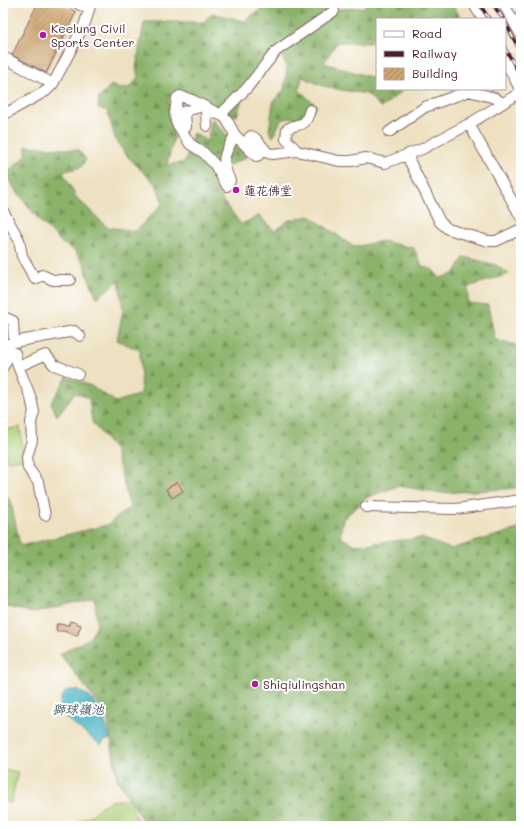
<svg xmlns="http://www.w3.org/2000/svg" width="524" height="829" viewBox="0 0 524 829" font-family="Mali,'LXGW WenKai TC',sans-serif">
  <defs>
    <pattern id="grass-tufts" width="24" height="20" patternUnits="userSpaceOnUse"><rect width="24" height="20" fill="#aed079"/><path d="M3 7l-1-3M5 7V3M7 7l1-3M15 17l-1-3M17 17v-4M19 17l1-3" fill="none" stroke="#97b269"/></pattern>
    <pattern id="forest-firs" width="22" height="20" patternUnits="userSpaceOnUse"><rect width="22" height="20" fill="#8ab269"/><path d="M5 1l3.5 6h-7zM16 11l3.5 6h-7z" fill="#739057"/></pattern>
    <pattern id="building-hatch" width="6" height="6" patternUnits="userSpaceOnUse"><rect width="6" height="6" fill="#cda46e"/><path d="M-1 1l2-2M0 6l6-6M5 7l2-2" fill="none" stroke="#a8855b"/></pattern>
  </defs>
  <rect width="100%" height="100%" fill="#fff"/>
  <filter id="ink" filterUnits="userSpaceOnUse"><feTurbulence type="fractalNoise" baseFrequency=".025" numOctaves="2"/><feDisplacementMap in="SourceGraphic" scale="8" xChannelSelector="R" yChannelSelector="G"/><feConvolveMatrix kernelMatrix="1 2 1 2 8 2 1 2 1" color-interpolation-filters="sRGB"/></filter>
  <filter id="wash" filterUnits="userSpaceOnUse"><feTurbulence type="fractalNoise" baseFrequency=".012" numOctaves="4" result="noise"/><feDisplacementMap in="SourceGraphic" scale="16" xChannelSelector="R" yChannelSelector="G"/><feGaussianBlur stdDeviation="0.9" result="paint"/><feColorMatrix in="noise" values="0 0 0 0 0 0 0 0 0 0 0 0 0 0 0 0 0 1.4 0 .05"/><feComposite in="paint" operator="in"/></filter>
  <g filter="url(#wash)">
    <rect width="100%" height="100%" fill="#eee1c1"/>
    <path fill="#d0c0bc" d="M521 51V80L508 57Z"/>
    <path fill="url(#grass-tufts)" stroke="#7c7852" d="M128 799 140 826H70L92 815 101 806 111 801Z"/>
    <path fill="url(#forest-firs)" stroke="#6a684a" d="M270 3H334L332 10 365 7 367 3H451L462 19H446L445 16 435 14 414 19H377V39L369 43 337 42 324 63 377 79V89H400L402 91 381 108 367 94 341 90 323 86 302 77 299 90 317 106 300 122 294 117 281 120 273 137 269 131 273 102 284 90 287 68 281 54 242 99 237 116 177 93 169 101 174 137 167 165 185 162 193 133 207 141 212 119 247 157 217 171 222 200 241 224 259 216 275 231 289 220 310 216 354 247 382 241 414 248 422 266 433 270 440 278 454 274 464 257 496 265 509 274 468 287V303L488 305 495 340 521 346V488L442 493 398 486 368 497 343 519 340 537 355 545 422 538 451 549 521 528V826H146L117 779 107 715 60 654 90 638 97 625 95 599 34 613 3 606V492L11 501 20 546 107 525 130 507 115 451 92 422 89 398 75 393 57 416 51 403 67 377 91 386 116 402 141 394 140 351 117 340 123 310 119 280 97 298 87 275 86 266 73 249 62 243 40 221 14 188 6 173 26 156V146L78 150 86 159 81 167 63 172 76 197 107 227 136 231 163 203 156 185 128 157 116 141 107 111 98 108 99 98 111 85 120 89 131 87 138 77 136 68 144 22H203L212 13 244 21Z"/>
    <path fill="#aed079" stroke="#7c7852" d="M20 427 24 459 7 461 3 430Z
      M3 769 18 772 11 803 3 801Z"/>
    <path fill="#46b3c3" stroke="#486977" d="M69 690H77L89 696 102 713 110 738 109 740H105L101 745 64 717 60 705 61 698 65 692Z"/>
    <g id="blocks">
      <path fill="url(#building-hatch)" d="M38 3H58L76 12 46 73 12 55Z
        M177 482 183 491 172 498 166 489Z
        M70 621 81 625 77 636 64 631H56L57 624 69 625Z"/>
    </g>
  </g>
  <g filter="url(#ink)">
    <use href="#blocks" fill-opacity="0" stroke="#836360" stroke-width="1"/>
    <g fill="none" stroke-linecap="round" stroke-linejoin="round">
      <defs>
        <path id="minor" d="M77 3 88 9
          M473 3 483 19
          M503 3 521 35
          M3 57 53 84
          M505 60 521 91
          M3 115 46 91 53 84 85 23 91 3
          M469 124 521 217
          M207 126 206 113 209 111 223 116 224 111 247 88 276 51 334 11
          M186 127 185 111 204 106
          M389 132 425 107 469 91 495 98 502 103
          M297 151 286 139 287 129C301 121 304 130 310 110
          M408 154 410 162 440 222 448 229 488 241H496L521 229
          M230 181C220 157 224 156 235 135
          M227 186 215 165 204 153 190 144 176 122 175 113 177 98 180 96 192 100 223 116 227 120 235 135 256 156 259 155V152L250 142 249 138 251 136 255 138 268 153 273 154 297 151 339 161H351L366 158 385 163 422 149 469 124 521 92
          M3 211 19 240 22 256 35 279 42 275 53 280H70
          M14 342 74 331 80 336
          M3 350 4 345 14 342 13 321 6 318
          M18 366C29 363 35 358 46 355L54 365 78 374
          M3 367 11 352 15 353 18 366 31 398 34 412 31 422 32 440 27 457 28 468 38 482 45 515
          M366 507 456 509 521 500"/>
      </defs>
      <use href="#minor" stroke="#836360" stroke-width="12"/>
      <use href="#minor" stroke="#fff" stroke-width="10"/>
      <defs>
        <path id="rail" d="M479 3 489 19
          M492 3 503 19
          M505 22 521 53
          M505 48 521 77"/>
      </defs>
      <use href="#rail" stroke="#4a1f2b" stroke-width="3.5"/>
      <use href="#rail" stroke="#fff" stroke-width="2" stroke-dasharray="6" stroke-linecap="butt"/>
    </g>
  </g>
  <g fill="#b5179e" stroke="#fff" stroke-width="1.5">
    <circle cx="43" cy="35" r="4"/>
    <circle cx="236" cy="190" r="4"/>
    <circle cx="255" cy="684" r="4"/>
  </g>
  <g text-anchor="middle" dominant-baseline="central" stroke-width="4" stroke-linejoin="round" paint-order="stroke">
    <g font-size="12" fill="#4a1f2b" stroke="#fff" text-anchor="start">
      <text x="51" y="28">Keelung Civil<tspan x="51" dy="14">Sports Center</tspan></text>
      <text x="244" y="190">蓮花佛堂</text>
      <text x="263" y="684">Shiqiulingshan</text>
    </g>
    <g font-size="13" font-style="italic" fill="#485a68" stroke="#fff">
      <text x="78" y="708">獅球嶺池</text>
    </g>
  </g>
  <rect width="524" height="829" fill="none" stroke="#fff" stroke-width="16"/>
  <rect x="376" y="18" width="130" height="72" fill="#ffffff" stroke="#b7a5aa"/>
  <rect x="384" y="31" width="20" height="6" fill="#ffffff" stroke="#b7a5aa"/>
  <text x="412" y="38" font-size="12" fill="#4a1f2b">Road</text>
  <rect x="384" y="51" width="20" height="6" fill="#4a1f2b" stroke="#b7a5aa"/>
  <text x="412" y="58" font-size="12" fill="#4a1f2b">Railway</text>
  <rect x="384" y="68" width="20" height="12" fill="url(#building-hatch)" stroke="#b7a5aa"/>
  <text x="412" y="78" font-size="12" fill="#4a1f2b">Building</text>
</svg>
